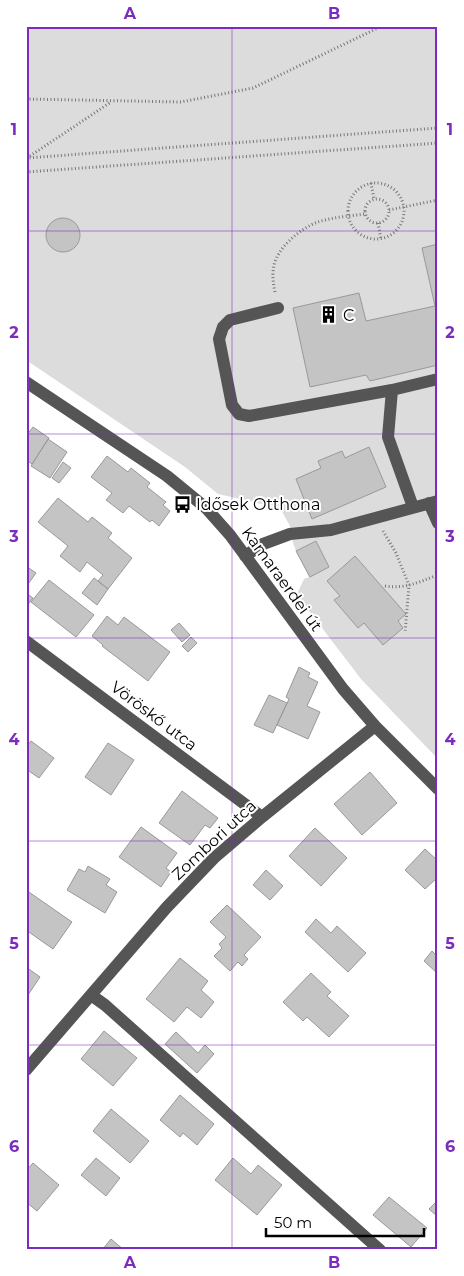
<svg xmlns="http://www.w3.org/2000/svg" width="464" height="1276" viewBox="0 0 464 1276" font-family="Montserrat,sans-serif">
  <rect width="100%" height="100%" fill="#fff"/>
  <path fill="#dcdcdc" d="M26 26H438V759L361 679 303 603 296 596 304 579 309 577 296 551 290 534V526L280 508 218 494 185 467 26 360Z"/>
  <path fill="#c4c4c4" stroke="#999" d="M46 235a17 17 0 1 1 34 0a17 17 0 1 1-34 0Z
    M438 244V365L370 381 366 375 310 387 293 308 359 293 366 321 435 306 422 248Z
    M33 427 49 438 32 464 26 460V436Z
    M48 439 67 452 50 478 31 466Z
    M369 447 386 487 312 519 296 479 321 468 318 461 342 451 345 458Z
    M107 456 128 472 131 468 150 483 147 487 166 502 163 505 170 511 159 526 152 520 150 522 129 506 123 513 106 500 112 493 91 477Z
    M63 462 71 468 59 483 52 478Z
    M58 498 88 522 92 517 112 533 108 538 132 558 108 589 98 581 103 575 87 562 80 572 60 556 68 546 38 522Z
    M316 541 329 567 310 577 296 551Z
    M355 556 406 614 398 621 403 628 383 645 364 623 358 628 334 600 340 596 327 581Z
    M26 566 36 573 26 587Z
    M94 578 108 589 97 605 82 593Z
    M49 580 94 615 76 637 31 602Z
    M26 593 33 598 26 607Z
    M107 616 118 625 124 617 170 652 148 681 102 646 103 645 92 636Z
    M179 623 190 635 182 642 171 630Z
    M191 637 197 643 188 652 182 646Z
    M299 667 310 673 308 677 318 682 307 706 320 712 308 739 277 725 289 699 286 697Z
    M269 695 287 703 273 733 254 725Z
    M31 741 54 758 39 778 26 769V747Z
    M108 743 134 760 111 795 85 777Z
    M370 772 397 803 362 835 334 804Z
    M182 791 218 818 210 828 205 825 190 845 159 823Z
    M141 827 177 853 166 868 171 872 161 887 119 857Z
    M315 828 347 858 321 886 289 856Z
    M425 849 438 861V877L425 889 405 870Z
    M88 866 110 879 106 885 117 892 105 913 67 890 79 869 85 872Z
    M266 870 283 886 270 900 253 885Z
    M26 890 72 922 53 949 26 930Z
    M227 905 261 937 244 955 248 959 242 966 238 962 230 971 214 956 222 948 219 944 226 937 210 922Z
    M316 919 331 933 337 926 366 953 348 972 305 932Z
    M432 951 438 957V974L424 961Z
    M180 958 208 981 201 990 214 1002 201 1018 187 1007 174 1022 146 999Z
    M26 967 40 977 28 995 26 994Z
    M311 973 331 992 327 996 349 1016 329 1037 307 1017 303 1021 283 1002Z
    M104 1031 137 1058 113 1086 81 1059Z
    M176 1032 198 1053 205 1045 214 1054 197 1073 165 1044Z
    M180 1095 214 1124 197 1145 183 1133 180 1137 160 1120Z
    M111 1109 149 1141 130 1163 93 1131Z
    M96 1158 120 1178 106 1196 81 1175Z
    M233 1158 251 1174 258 1165 282 1185 257 1215 215 1180Z
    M33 1163 59 1185 37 1211 26 1202V1171Z
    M389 1197 427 1228 411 1247 373 1215Z
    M438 1200V1217L429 1209Z
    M111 1239 124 1250H102Z"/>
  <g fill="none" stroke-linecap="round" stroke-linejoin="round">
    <path stroke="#777" stroke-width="3" stroke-dasharray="1 2.5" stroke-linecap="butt" d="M26 99 181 102 253 88 382 26
      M26 158 438 128
      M27 158 111 102
      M26 172 438 143
      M348 211a28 28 0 1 1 56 0a28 28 0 1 1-56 0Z
      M371 183 374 199
      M365 211a12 12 0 1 1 24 0a12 12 0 1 1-24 0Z
      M389 210 438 200
      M378 223 381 239
      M275 292C273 283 272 274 274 265 278 247 301 228 318 222 333 217 350 216 365 214
      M383 531 396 553 409 585 405 633
      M385 586C407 589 418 582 438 575"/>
    <path stroke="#555" stroke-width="12" d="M278 308 230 320 223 327 219 339 232 405 239 414 249 416 392 390 438 379
      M26 382 167 476 206 508 230 535 343 689 375 726 438 789
      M392 390 388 437 413 507
      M429 503 438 523
      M245 556 263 544 290 534 331 530 438 501
      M26 641 262 817
      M91 995 105 1005 380 1250
      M26 1070 167 907 214 858 262 817 375 726"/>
  </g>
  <path fill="none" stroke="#7b2cbf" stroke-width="1" stroke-opacity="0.55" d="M232 26V1250M26 231H438M26 434H438M26 638H438M26 841H438M26 1045H438"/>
  <defs>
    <symbol id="building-bare" viewBox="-9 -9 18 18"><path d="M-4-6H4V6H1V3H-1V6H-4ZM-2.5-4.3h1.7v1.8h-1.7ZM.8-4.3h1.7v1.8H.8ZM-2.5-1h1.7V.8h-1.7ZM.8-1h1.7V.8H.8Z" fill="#000" stroke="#fff" stroke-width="2.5" paint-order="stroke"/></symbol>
    <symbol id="bus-bare" viewBox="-9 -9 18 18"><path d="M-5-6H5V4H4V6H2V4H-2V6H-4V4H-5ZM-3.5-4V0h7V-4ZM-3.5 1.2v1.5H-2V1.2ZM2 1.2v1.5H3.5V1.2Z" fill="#000" stroke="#fff" stroke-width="2.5" paint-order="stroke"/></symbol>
  </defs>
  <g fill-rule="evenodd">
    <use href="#building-bare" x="316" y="302" width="25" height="25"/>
    <use href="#bus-bare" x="170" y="492" width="25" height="25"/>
  </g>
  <g text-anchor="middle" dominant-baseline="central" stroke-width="4" stroke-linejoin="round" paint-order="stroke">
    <g font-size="16" fill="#000" stroke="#fff" text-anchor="start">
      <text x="343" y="315">C</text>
      <text x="196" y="504">Idősek Otthona</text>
    </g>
    <g font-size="16" fill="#000" stroke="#fff">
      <text transform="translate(282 579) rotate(54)">Kamaraerdei út</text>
      <text transform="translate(154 716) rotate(37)">Vöröskő utca</text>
      <text transform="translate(214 840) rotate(-43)">Zombori utca</text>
    </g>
  </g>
  <rect width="464" height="1276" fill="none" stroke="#ffffff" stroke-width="55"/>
  <path d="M266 1228v8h158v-8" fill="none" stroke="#000000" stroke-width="2.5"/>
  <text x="274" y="1228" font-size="15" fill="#000000" stroke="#ffffff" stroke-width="4" paint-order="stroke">50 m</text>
  <rect x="28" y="28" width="408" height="1220" fill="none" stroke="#7b2cbf" stroke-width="2"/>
  <g font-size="16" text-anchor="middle" font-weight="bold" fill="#7b2cbf">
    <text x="130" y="19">A</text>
    <text x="334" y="19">B</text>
    <text x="14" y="135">1</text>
    <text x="450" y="135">1</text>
    <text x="14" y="338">2</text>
    <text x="450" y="338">2</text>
    <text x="14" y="542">3</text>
    <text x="450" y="542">3</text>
    <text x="14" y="745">4</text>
    <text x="450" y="745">4</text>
    <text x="14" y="949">5</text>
    <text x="450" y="949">5</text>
    <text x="14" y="1152">6</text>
    <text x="450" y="1152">6</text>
    <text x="130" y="1268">A</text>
    <text x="334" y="1268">B</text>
  </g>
</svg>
